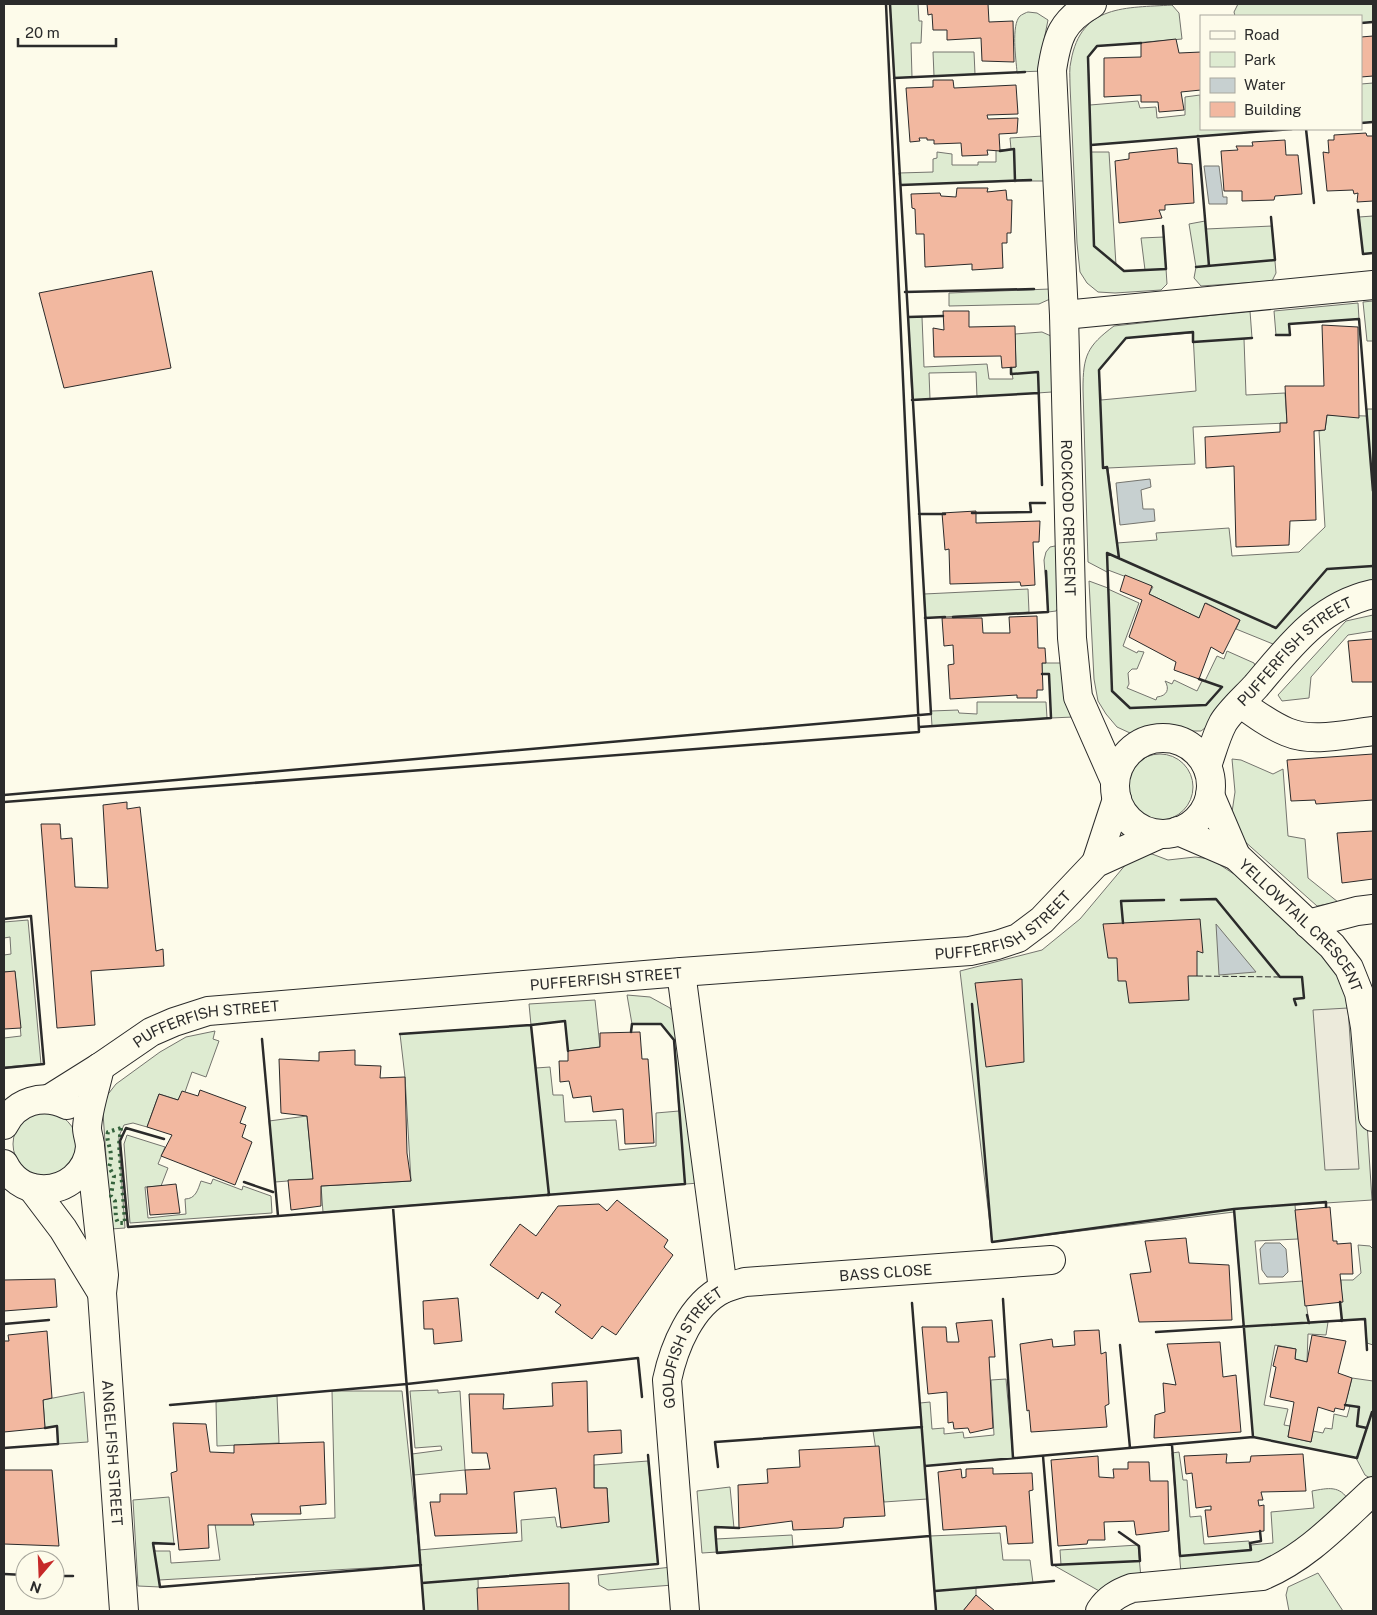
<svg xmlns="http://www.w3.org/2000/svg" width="1377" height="1615" viewBox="0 0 1377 1615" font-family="'Public Sans',sans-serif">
  <rect width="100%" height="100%" fill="#fdfbea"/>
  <path fill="#deebd1" stroke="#74746e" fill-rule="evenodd" d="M890 4H918L919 21H922L921 43H911L912 77 894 78Z
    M1238 4H1373V22L1361 23V16H1235L1234 12Z
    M1172 5 1179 13 1182 39 1098 46 1088 57 1090 105 1138 101 1140 108 1156 107 1157 118 1185 115V97L1200 95 1201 129H1293L1091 145V152H1109L1116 265 1124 271 1145 270 1141 238 1164 237 1167 284 1161 290 1115 293 1098 292 1087 283 1080 272 1077 243 1070 85C1070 77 1069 68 1071 61 1081 4 1126 8 1172 5Z
    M1028 12 1037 13 1048 20 1042 50 1043 71 1017 72C1016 59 1011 25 1020 16 1021 15 1027 12 1028 12Z
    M933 52H974L975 74 934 76Z
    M1373 83V122L1361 123V84Z
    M1043 136 1045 181H1015L901 185 899 173 933 172V159L937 158V152L952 154V165H978V162H996V150L1011 149 1010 138Z
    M1373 216V253L1363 254 1359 217Z
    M1205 221 1206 229 1272 226 1276 273 1272 281 1201 286 1194 278 1196 267 1189 224Z
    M1050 289V299L1039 304 949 306V293Z
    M1373 301V341H1367L1363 302Z
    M1358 303 1359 319 1289 324 1290 335H1276L1274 311Z
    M1250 311 1252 338 1244 339 1246 395 1285 393 1287 423 1193 427 1195 464 1108 468 1117 543 1157 540 1156 533 1229 528 1232 556 1299 552 1325 527 1319 431 1325 430 1327 415 1367 416V409H1373V468L1372 469 1373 488V585L1273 644 1236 629 1240 620 1206 603 1199 618 1149 594 1153 587 1108 570 1107 572 1088 562 1083 389C1083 356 1087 346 1114 326ZM1193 333 1196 391 1101 400 1099 370 1126 338Z
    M908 317H922L924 367 987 364 989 379H1013L1011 368 1016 367 1015 334 1042 332 1051 336 1052 392 977 397 976 372 929 373 930 399 912 400Z
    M1060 545 1061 604 1056 611 1048 612 1044 560 1046 552 1050 547Z
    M1089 581 1108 588V589L1139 603 1123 646 1137 653 1138 651 1144 652 1137 669H1132L1128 673 1129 684 1127 688 1156 700 1157 697C1167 696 1170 689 1165 681L1172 684 1174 680 1197 691 1202 681H1205L1217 656 1224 659 1227 651 1254 663 1256 668 1213 722 1201 731H1173L1141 735 1130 733 1117 727 1106 714 1098 701 1094 679Z
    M1028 589 1029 612 925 618 924 594Z
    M1373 615V631L1348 635 1311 677 1309 698 1282 701 1278 695 1346 621Z
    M1042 663H1064L1073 717 1051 718 1049 674H1042Z
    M977 702H1046L1047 718 932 726 931 711 958 710 959 713 977 714Z
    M1127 787a33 33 0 1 1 66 0a33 33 0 1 1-66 0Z
    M1232 759 1241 760 1273 774 1283 769 1288 836 1305 839 1308 878 1338 902 1317 906 1242 839 1231 819 1235 792Z
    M1152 854 1168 860 1195 857 1211 859 1237 876 1277 909 1313 944 1346 985 1361 1030 1372 1200 1295 1205 1298 1239 1255 1241 1259 1284 1303 1281 1309 1323 1328 1322 1326 1335 1308 1334 1307 1362 1295 1359 1296 1349 1275 1345 1264 1405 1288 1409 1284 1425 1290 1426 1288 1437 1311 1442 1313 1431 1323 1433 1325 1428 1332 1429 1334 1414 1347 1417 1350 1406 1345 1405 1352 1378 1373 1381V1480L1365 1475 1356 1458 1253 1437 1234 1212 992 1242 960 971 1042 950 1080 919 1132 857Z
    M28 920 41 1064 4 1067V1038L21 1036 15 972H4V955L11 954 10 937 4 938V922Z
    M627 995 650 997 670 1008 684 1030 699 1183 323 1212 321 1186 411 1181 405 1077 400 1034 531 1025 529 1004 595 1000 600 1047 568 1051 565 1021 531 1025 536 1068 550 1067 553 1095H563L565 1122 616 1120 619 1150 656 1146V1113L679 1111 674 1040 661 1024H632Z
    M215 1031 213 1039 219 1041 206 1077 192 1072 185 1092 178 1100 159 1094 147 1127 133 1123 124 1125 119 1136V1144L125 1228 111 1229 103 1113 105 1098 116 1084 160 1052 186 1037Z
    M13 1144a32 32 0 1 1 64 0a32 32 0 1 1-64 0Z
    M307 1116 313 1179 275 1182 269 1121Z
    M127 1135 165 1147 158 1164 168 1168 161 1186 145 1187 148 1218 186 1214 185 1199C196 1199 198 1189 201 1181L211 1184 213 1179 242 1190 243 1186 271 1196 272 1213 130 1223 124 1144Z
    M1358 1245 1370 1246 1373 1249V1345L1367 1343 1365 1319 1342 1321 1340 1302H1342L1341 1280H1353L1361 1273Z
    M1006 1379 1013 1458 925 1466 927 1499 884 1502 873 1431 921 1427 920 1403 930 1402 932 1429 944 1428V1434L963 1432 964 1438 994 1435 991 1380Z
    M438 1390V1393L460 1391 465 1470 414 1475 412 1454 442 1450 441 1446 415 1448 410 1391Z
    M332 1391H402L419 1550 522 1541 521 1520 555 1517 557 1527 609 1522 607 1488H594V1465L648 1461 658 1564 478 1579 479 1611H424L421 1565 159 1580 160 1587 138 1586 133 1500 169 1497 174 1544H153L155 1551H170L171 1563 220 1560 215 1524 335 1518Z
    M84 1392 88 1442 58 1444 57 1426 45 1428 43 1400Z
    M277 1396 279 1443 217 1446 216 1402Z
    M1179 1452 1183 1480H1187L1190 1517 1201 1516 1204 1544 1249 1541 1250 1550 1251 1545 1273 1543 1271 1512 1314 1508 1312 1491C1328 1488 1340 1485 1349 1501L1303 1544 1263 1565 1181 1574 1172 1453Z
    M730 1487 734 1528 716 1527V1539L792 1535 793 1547 702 1553 697 1491Z
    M1000 1533 1003 1560H1030L1033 1583 976 1587V1595L963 1611H936L930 1536Z
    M1138 1545 1141 1578 1101 1592 1055 1566 1061 1565 1060 1550Z
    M672 1567 673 1585 608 1590 599 1585 598 1575Z
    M1318 1573 1343 1611H1289L1286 1595 1288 1587Z"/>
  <path fill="#eceadb" stroke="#74746e" d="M1348 1008 1359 1169 1325 1170 1313 1010Z"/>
  <path fill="#c7d0d0" stroke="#74746e" d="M1204 166H1219L1223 197H1227V204H1209Z
    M1150 479 1151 487 1141 490 1143 509H1154L1155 521 1120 525 1116 483Z
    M1216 924 1256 972 1219 975Z
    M1265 1243H1280L1286 1249 1288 1272 1283 1277H1267L1262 1270 1260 1249Z"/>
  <path fill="#f2b8a0" stroke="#2b2b2b" d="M927 4H988L989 22 1013 21 1014 62 982 61 981 38 947 40V30H933L932 14 928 15Z
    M1373 36V76L1361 77V37Z
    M1176 39 1179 53 1201 52V90L1181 92 1184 110 1159 112 1158 102H1141V95L1104 97V58L1141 57V43Z
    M933 80H953L954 88 1016 85 1018 114 987 115 988 119 1018 118 1017 133 999 134 1000 151 987 150 988 155 962 156 961 143 934 144V140H927V138H919L920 141 910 142 906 88 933 87Z
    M1366 133 1367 136H1373V201L1357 202 1358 193 1354 194 1353 190 1327 191 1323 152 1329 153 1328 140H1334V135Z
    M1285 140 1286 155H1298L1302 194 1275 196 1274 200 1242 201V191H1224L1221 151 1238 150 1236 146H1253L1252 142Z
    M1177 148 1178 163 1192 164 1194 203 1165 205V210H1159L1162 218 1119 223 1115 161 1129 159V153Z
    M957 188H988L987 192 1006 190 1007 200H1012L1011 233H1007V243H1002L1003 268 972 270V264L925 267 924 234H916L915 209 912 208 911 194 940 193 941 196 956 197Z
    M152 271 171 368 64 388 39 293Z
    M943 311H969V327L1015 326 1016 367 1002 368 1001 356 934 357 933 328 944 330Z
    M1322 325 1358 327 1359 418 1327 415 1325 430 1314 431 1316 520 1290 521 1289 545 1236 547 1234 466 1206 468 1205 437 1280 432V423H1287L1285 386H1324Z
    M976 511V523L1040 521 1039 542H1033L1035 585 1021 586 1020 582 950 584 949 549 945 550 942 513Z
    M1125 575 1152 586 1149 594 1199 618 1205 603 1240 620 1223 654 1211 647 1199 679 1174 670 1176 662 1129 637 1142 600 1120 591Z
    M1037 616 1038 648H1045L1046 663H1042L1043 690H1037V698H1017V695L950 699 948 665 954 664 953 645 944 646 942 618H982L983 633H1010L1009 617Z
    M1373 639V682H1352L1348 641Z
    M1373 754V800L1316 804 1315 800 1291 801 1287 760Z
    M127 802V809L140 807 156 951 163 949 164 966 91 971 95 1025 57 1028 41 824H60L61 839 72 838 75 887 108 888 103 805Z
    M1373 831V879L1342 883 1337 833Z
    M1200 919 1203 953 1197 951V976H1188L1189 1000 1129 1003 1126 981H1118L1117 958H1108L1103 924Z
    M15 971 21 1028 4 1029V972Z
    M1022 979 1024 1062 986 1067 975 983Z
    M640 1032 642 1059H648L654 1143 625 1144 623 1109 593 1112 591 1096 573 1098 569 1081 560 1082 559 1061H568V1051L600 1047V1033Z
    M355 1050V1065L381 1066 380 1078 405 1077 407 1153 411 1181 321 1186V1206L291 1210 288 1180 313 1179 307 1116 281 1113 279 1059 319 1061V1052Z
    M200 1090 246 1107 240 1123 246 1125 242 1137 252 1142 235 1185 161 1156 172 1135 147 1127 159 1094 178 1100 182 1091 198 1096Z
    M176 1184 180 1213 150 1215 147 1187Z
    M617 1200 668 1240 664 1247 673 1255 616 1335 602 1326 592 1339 555 1312 561 1305 542 1292 538 1299 490 1265 520 1224 536 1236 558 1206 599 1204 607 1211Z
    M1330 1207 1333 1241H1337V1244L1351 1243 1353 1274H1340L1343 1302 1305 1306 1295 1210Z
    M1186 1238 1189 1263 1229 1265 1232 1320 1139 1322 1130 1274 1151 1272 1145 1241Z
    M55 1279 57 1307 4 1311V1280Z
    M458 1298 462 1341 434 1344 433 1329H424L423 1301Z
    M992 1320 995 1357H989L993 1428 970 1433 968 1428 954 1429 953 1422 948 1423 947 1392 928 1394 922 1327H946L947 1342H959L956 1323Z
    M1099 1330 1101 1354 1106 1352 1109 1404 1105 1406 1107 1427 1031 1432 1029 1410 1027 1411 1020 1344 1052 1339 1053 1347 1075 1345 1074 1331Z
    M47 1331 52 1398 43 1400 45 1428 4 1432V1341H9L8 1335Z
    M1312 1335 1346 1341 1338 1373 1352 1378 1344 1410 1335 1408 1334 1412 1318 1407 1311 1442 1288 1437 1294 1402 1270 1397 1276 1367 1273 1366 1278 1346 1296 1349 1295 1359 1307 1362Z
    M1220 1342 1223 1377 1236 1375 1241 1432 1154 1438 1155 1415 1165 1412 1163 1383 1176 1385 1167 1344Z
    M587 1381 588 1432 621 1430 622 1453 594 1455V1488H607L609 1522 561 1528 556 1488 514 1492 517 1533 435 1536 430 1502H440V1494H467L465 1470 490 1469 487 1453H472L469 1394H504L503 1409 553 1406 552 1383Z
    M173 1423 206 1424 210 1452 234 1453V1445L324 1442 326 1504 300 1506 301 1514H251L254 1525H208L209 1548 179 1550 171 1473 177 1471Z
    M879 1446 885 1516 844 1518 843 1527 838 1528 793 1530 792 1521 739 1528 738 1485 768 1483 767 1469 800 1467 799 1450Z
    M1227 1454 1226 1463 1250 1462 1251 1456 1303 1454 1306 1491 1261 1492 1263 1500H1258L1259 1506 1264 1505V1531L1208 1537 1205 1510H1211V1506L1196 1508 1192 1473 1186 1474 1184 1456Z
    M1098 1456 1099 1477 1114 1478 1113 1469H1128V1462H1149L1150 1481H1168L1169 1531 1136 1535 1134 1521 1104 1522 1105 1540H1088L1087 1544 1058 1546 1051 1460Z
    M993 1468V1474L1032 1473 1033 1490 1029 1491 1033 1543 1008 1544 1006 1526 943 1530 938 1472 961 1469 962 1478 966 1477V1469Z
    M4 1470H52L59 1546 4 1544Z
    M569 1583V1611H478L477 1588Z
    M976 1595 995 1611H963Z"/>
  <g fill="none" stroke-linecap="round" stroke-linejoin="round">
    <defs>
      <g id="street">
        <path id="s1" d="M1092 4C1062 21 1057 37 1052 70L1064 315 1072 638 1078 697 1115 781"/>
        <path d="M1064 315 1373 285"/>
        <path d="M1240 703C1255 714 1270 725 1287 732 1313 743 1346 734 1373 731"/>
        <circle cx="1163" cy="786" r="48"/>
        <path id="s2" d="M1207 766C1212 752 1216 736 1223 723 1230 711 1246 697 1256 686 1290 646 1319 606 1373 594"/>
        <path d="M1210 795 1236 856"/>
        <path id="s3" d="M1178 831 1236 856 1332 946 1349 968 1359 993 1365 1027 1373 1117"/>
        <path d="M1096 863 1117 799"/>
        <path d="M1308 924 1357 911 1373 909"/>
        <path d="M681 972 723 1289"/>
        <path id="s4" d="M49 1099 100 1067 151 1032 174 1022 208 1011 681 972 970 951 997 945 1018 938 1042 920 1096 863 1160 834"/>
        <path d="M4 1125C16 1101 43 1093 67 1105"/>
        <path id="s5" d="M90 1146 104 1275 102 1293 124 1611"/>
        <path d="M4 1164C11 1178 24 1188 40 1189 65 1191 88 1173 90 1147 90 1140 87 1134 87 1128 88 1108 96 1087 100 1067"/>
        <path d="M32 1188 63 1229 102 1293"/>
        <path id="s6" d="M685 1611 667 1380C674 1347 691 1305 723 1289 730 1286 738 1284 745 1282L1051 1260"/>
        <path d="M1100 1611C1108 1599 1118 1593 1132 1588L1262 1576C1306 1558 1339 1522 1373 1491"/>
      </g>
    </defs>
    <use href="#street" stroke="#2b2b2b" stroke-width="30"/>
    <use href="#street" stroke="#fdfbea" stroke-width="28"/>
    <path stroke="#34623c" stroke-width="4" stroke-dasharray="2.5 4" stroke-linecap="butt" d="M121 1128 119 1144 125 1223H118L116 1218 115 1201 111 1196 114 1176 109 1167C115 1150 105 1144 108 1132Z"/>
    <path stroke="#2b2b2b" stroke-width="1" stroke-dasharray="6 2.5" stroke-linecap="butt" d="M1197 976 1280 977"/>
    <path stroke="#2b2b2b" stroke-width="2.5" d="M1361 23 1373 22
      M1141 43 1097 46 1088 57 1094 246 1124 271 1166 269 1163 226
      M894 78 1025 72
      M1361 123 1373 122
      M1306 129 1314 203
      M1198 136 1209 266
      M1091 145 1292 129
      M1000 151 1014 149 1015 181
      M901 185 1031 180
      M1358 210 1363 254 1373 253
      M1196 267 1275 260 1271 217
      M905 292 1034 289
      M908 317 943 316
      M1276 335H1290L1289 324 1359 319 1373 491
      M1011 368V374L1038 372 1042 485
      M912 400 1039 393
      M972 513 1031 512 1030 503H1045
      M919 514H945
      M1119 558 1107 467 1103 468 1099 370 1126 338 1193 332V342L1252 338
      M953 617 1048 612 1046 571
      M925 618 945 617
      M1199 679 1222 687 1206 705 1130 708 1112 691 1107 553 1276 628 1327 569 1373 566
      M919 727 1051 718 1049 674H1042
      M4 795 931 714 890 4
      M4 802 919 732 886 4
      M1181 900 1216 899 1280 977H1302L1304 998 1294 999 1296 1005
      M4 919 31 916 44 1064 4 1068
      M1123 923 1121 901 1164 900
      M972 1004 992 1242 1234 1209
      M400 1034 531 1025
      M164 1139 126 1128 120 1141 128 1227 278 1216 262 1039
      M244 1182 273 1192
      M549 1195 531 1025 565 1021 568 1051
      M393 1207 424 1611
      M278 1216 685 1184 674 1040 661 1024H632L631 1032
      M1003 1299 1013 1458
      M1340 1302 1342 1321
      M912 1303 936 1611
      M1307 1315 1309 1323
      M4 1324 49 1320
      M1156 1332 1365 1319 1367 1350
      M1120 1345 1130 1448
      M170 1405 407 1384 638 1358 642 1397
      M1345 1405 1359 1407 1357 1426 1367 1428
      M1253 1437 1234 1209 1326 1202V1207
      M1172 1445 1180 1556 1251 1550 1250 1543 1261 1541 1260 1531
      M4 1448 58 1444 57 1426 45 1428
      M1043 1456 1052 1565 1140 1561 1139 1546 1119 1532
      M925 1466 1253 1437 1357 1458 1372 1412
      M718 1467 715 1442 922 1427
      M739 1528 715 1527 717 1553 930 1536
      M174 1544 153 1543 160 1587 421 1565
      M4 1574 25 1575
      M55 1576H73
      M422 1583 658 1564 648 1455
      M935 1591 1054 1581"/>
  </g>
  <g text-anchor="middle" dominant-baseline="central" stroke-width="4" stroke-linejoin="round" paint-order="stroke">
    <g font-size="15" fill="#2b2b2b" stroke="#fdfbea">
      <text stroke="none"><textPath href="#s1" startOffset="529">ROCKCOD CRESCENT</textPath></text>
      <text stroke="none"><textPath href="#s2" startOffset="148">PUFFERFISH STREET</textPath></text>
      <text stroke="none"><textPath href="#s4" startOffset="988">PUFFERFISH STREET</textPath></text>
      <text stroke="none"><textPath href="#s3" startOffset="159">YELLOWTAIL CRESCENT</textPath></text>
      <text stroke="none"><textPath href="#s4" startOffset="582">PUFFERFISH STREET</textPath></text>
      <text stroke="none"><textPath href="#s4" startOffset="178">PUFFERFISH STREET</textPath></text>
      <text stroke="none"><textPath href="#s6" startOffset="506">BASS CLOSE</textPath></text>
      <text stroke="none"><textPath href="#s6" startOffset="271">GOLDFISH STREET</textPath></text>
      <text stroke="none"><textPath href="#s5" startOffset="308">ANGELFISH STREET</textPath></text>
    </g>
  </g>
  <rect width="1377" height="1615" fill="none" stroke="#2b2b2b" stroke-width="10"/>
  <rect x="1200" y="15" width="162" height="115" fill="#fdfbea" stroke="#a9a89e"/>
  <rect x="1210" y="31" width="25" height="8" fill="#fdfbea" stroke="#a9a89e"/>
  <text x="1244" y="40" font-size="15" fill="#2b2b2b">Road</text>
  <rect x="1210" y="52" width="25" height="15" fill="#deebd1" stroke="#a9a89e"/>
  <text x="1244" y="65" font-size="15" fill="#2b2b2b">Park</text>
  <rect x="1210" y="78" width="25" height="15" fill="#c7d0d0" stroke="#a9a89e"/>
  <text x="1244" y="90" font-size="15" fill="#2b2b2b">Water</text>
  <rect x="1210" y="102" width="25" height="15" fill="#f2b8a0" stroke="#a9a89e"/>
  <text x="1244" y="115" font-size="15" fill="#2b2b2b">Building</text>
  <g transform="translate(40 1575) rotate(199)"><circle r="24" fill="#fdfbea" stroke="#a9a89e"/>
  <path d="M0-4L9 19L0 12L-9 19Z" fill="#c62828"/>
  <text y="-8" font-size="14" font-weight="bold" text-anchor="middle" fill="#2b2b2b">N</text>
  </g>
  <path d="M18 38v8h98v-8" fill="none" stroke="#2b2b2b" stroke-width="2.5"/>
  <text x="25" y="38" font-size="15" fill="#2b2b2b" stroke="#fdfbea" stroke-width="4" paint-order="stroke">20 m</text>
</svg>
